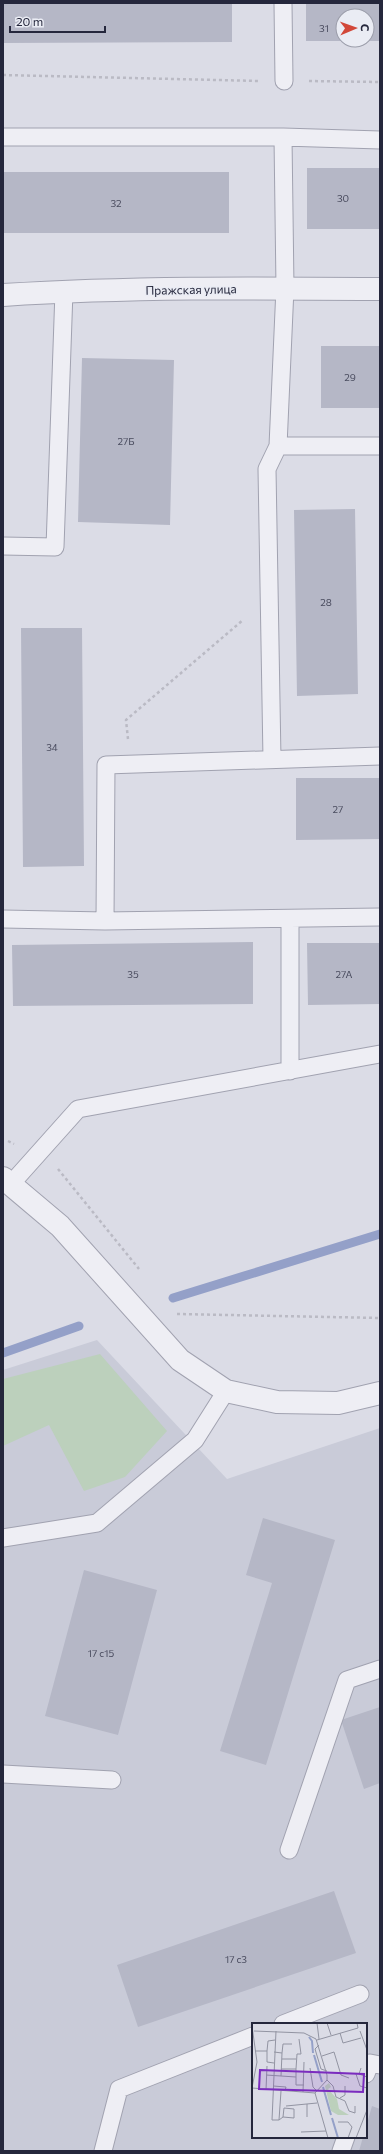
<svg xmlns="http://www.w3.org/2000/svg" width="383" height="2154" viewBox="0 0 383 2154" font-family="Commissioner,sans-serif">
  <rect width="100%" height="100%" fill="#dbdce6"/>
  <path fill="#c9cbd8" fill-rule="evenodd" d="M97 1340 227 1479 380 1428V2151H3V1370ZM253 2024H366V2137H253Z"/>
  <path fill="#bcd0bc" d="M100 1354 167 1431 125 1477 84 1491 49 1425 3 1446V1379Z"/>
  <g fill="none" stroke-linecap="round" stroke-linejoin="round">
    <path stroke="#94a0c8" stroke-width="9" d="M173 1298 380 1234
      M3 1353 79 1326"/>
  </g>
  <path fill="#b5b7c6" d="M3 3H232V42L3 43Z
    M306 3H380V41H367V16H343V41H306Z
    M307 168H380V229H307Z
    M3 172H229V233H3Z
    M321 346H380V408H321Z
    M82 358 174 360 170 525 78 522Z
    M355 509 358 694 297 696 294 510Z
    M21 628H82L84 866 23 867Z
    M296 778H380V839L296 840Z
    M253 942V1004L13 1006 12 945Z
    M307 943H380V1004L308 1005Z
    M263 1518 335 1540 266 1765 220 1751 272 1583 246 1575Z
    M84 1570 157 1590 118 1735 45 1716Z
    M380 1707V1783L364 1789 341 1720Z
    M334 1891 356 1953 138 2027 117 1965Z
    M372 2106 380 2109V2151H359L363 2137H366V2127Z"/>
  <g fill="none" stroke-linecap="round" stroke-linejoin="round">
    <defs>
      <path id="lane" d="M283 3 284 81
        M3 137H283L380 140
        M283 137 285 288 278 446H380
        M3 546 55 547 64 291
        M272 759 267 469 278 446
        M3 919 105 921 380 917
        M290 919V1071
        M105 921 106 765 380 756
        M11 1184 78 1109 380 1054
        M3 1538 97 1523 195 1440 226 1391
        M3 1774 112 1780
        M289 1850 347 1680 380 1669
        M283 2024 360 1994
        M366 2074 370 2063 380 2065
        M103 2151 119 2089 253 2036
        M341 2151 346 2137"/>
      <path id="street" d="M3 295C128 287 254 288 380 289
        M3 1178 60 1226 180 1360 226 1391 277 1402 338 1403 380 1393"/>
    </defs>
    <use href="#lane" stroke="#a1a2b0" stroke-width="19"/>
    <use href="#street" stroke="#a1a2b0" stroke-width="24"/>
    <path stroke="#babac4" stroke-width="2.5" stroke-dasharray="3 3" stroke-linecap="butt" d="M3 75 260 81
      M309 81 380 82
      M128 739 126 720 243 620
      M8 1141 14 1144
      M58 1169 139 1269
      M177 1314 380 1318"/>
    <use href="#lane" stroke="#eeeef4" stroke-width="17"/>
    <use href="#street" stroke="#eeeef4" stroke-width="22"/>
  </g>
  <g text-anchor="middle" dominant-baseline="central" stroke-width="3" stroke-linejoin="round" paint-order="stroke">
    <g font-size="10" fill="#494b5e">
      <text x="324" y="28">31</text>
      <text x="343" y="198">30</text>
      <text x="116" y="203">32</text>
      <text x="350" y="377">29</text>
      <text x="126" y="441">27Б</text>
      <text x="326" y="602">28</text>
      <text x="52" y="747">34</text>
      <text x="338" y="809">27</text>
      <text x="133" y="974">35</text>
      <text x="344" y="974">27А</text>
      <text x="101" y="1653">17 с15</text>
      <text x="236" y="1959">17 с3</text>
    </g>
    <g font-size="12" fill="#25273c" stroke="#eaecf4">
      <text transform="translate(191 289) rotate(-1)">Пражская улица</text>
    </g>
  </g>
  <g transform="translate(252 2023)">
    <rect width="115" height="115" fill="#dbdce6"/>
    <path d="M77 60 79 64 76 66 85 76 87 86 97 92H86L79 88 73 63Z" fill="#bcd0bc"/>
    <path fill="none" stroke="#94a0c8" stroke-width="2" d="M57 14 60 18 61 30M62 32 70 59M71 64 79 92M80 95 86 115"/>
    <path fill="none" stroke="#9294a2" stroke-width="1" d="M65 0 67 16M75 0 79 12M0 3 5 39 0 65M2 8 52 10 64 16 75 52V57L63 70 76 115M108 8 115 27M88 10 91 20 109 15M65 17 106 5 105 0M67 22 63 26 69 46 75 48M3 28H15V39L22 40M15 28 16 18 23 17M22 29 30 30 31 21H40M70 33 82 29 89 52 97 55M30 36H44M58 45 61 64 64 67M109 45 107 51 115 54M29 46H44L45 31H49L47 16M44 46V62H52M104 51 108 63 115 65M14 52 29 53 30 30M29 53 44 54M75 57 81 63 84 74 93 78 97 88 103 90V83M21 63 34 64 33 68M0 65 63 70M14 67 15 43M51 69 52 39M88 75 93 72V63M34 83 65 80M55 94V81M20 97 24 8M20 97H27L29 68M27 97 31 94 32 85 42 86V95L31 94M86 99H96L100 104 96 115M49 109 74 108M104 115 115 87"/>
    <path fill="#7b2cbf" fill-opacity="0.15" stroke="#7b2cbf" stroke-width="2" d="M8 47 112 51 111 69 7 66Z"/>
    <rect width="115" height="115" fill="none" stroke="#25273c" stroke-width="2"/>
  </g>
  <rect width="383" height="2154" fill="none" stroke="#25273c" stroke-width="8"/>
  <g transform="translate(355 28) rotate(88)"><circle r="19" fill="#eaecf4" stroke="#9b9daa"/>
  <path d="M0-3L7 15L0 10L-7 15Z" fill="#d24739"/>
  <text y="-6" font-size="11" font-weight="bold" text-anchor="middle" fill="#25273c">С</text>
  </g>
  <path d="M10 26v6h95v-6" fill="none" stroke="#25273c" stroke-width="2"/>
  <text x="16" y="26" font-size="12" fill="#25273c" stroke="#eaecf4" stroke-width="3" paint-order="stroke">20 m</text>
</svg>
